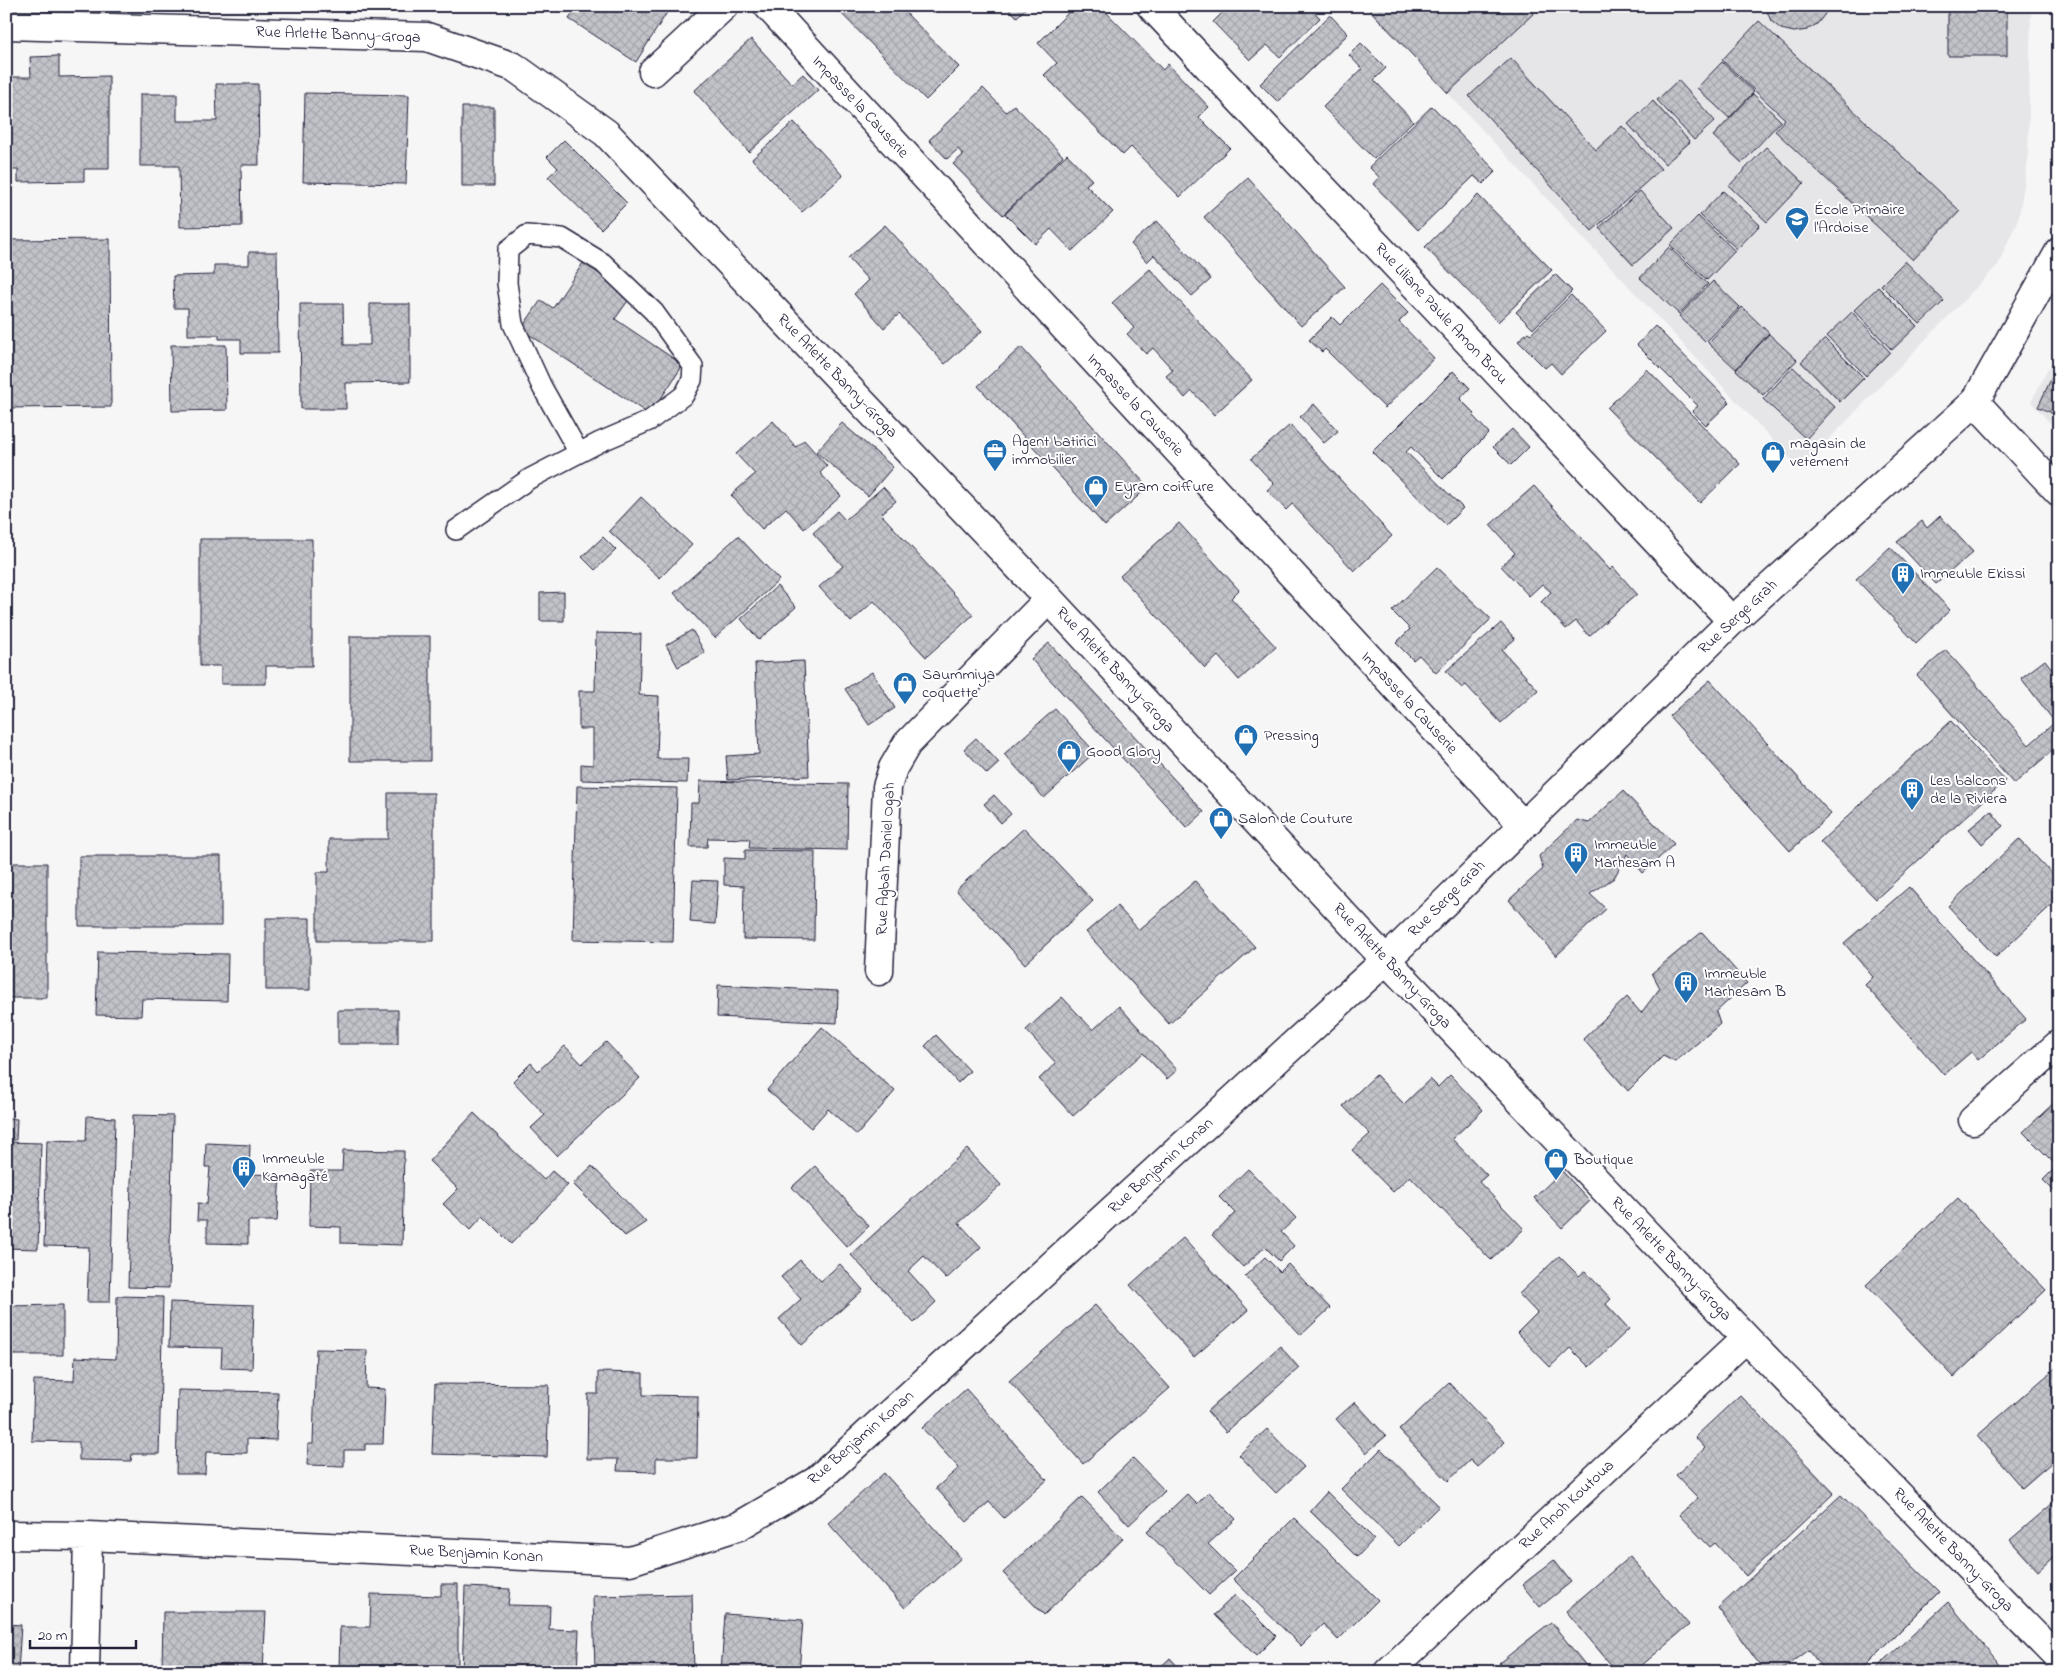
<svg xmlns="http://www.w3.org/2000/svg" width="2065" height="1678" viewBox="0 0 2065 1678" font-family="'Indie Flower',sans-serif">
  <defs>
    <pattern id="building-cross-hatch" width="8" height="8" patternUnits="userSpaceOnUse" patternTransform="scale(1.25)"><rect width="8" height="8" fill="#c2c2c9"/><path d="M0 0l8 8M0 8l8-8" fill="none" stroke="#a6a6ae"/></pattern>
  </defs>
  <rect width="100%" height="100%" fill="#f6f6f7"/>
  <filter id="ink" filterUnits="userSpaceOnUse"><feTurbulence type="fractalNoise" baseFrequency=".02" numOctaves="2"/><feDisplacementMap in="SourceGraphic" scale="10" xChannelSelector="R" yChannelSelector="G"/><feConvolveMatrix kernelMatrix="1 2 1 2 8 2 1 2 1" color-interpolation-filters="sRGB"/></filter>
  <g filter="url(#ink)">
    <path fill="#e6e6e9" d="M1366 6H2031L2028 160 2019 216 1998 265 1800 469Z
      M2059 348V433L2031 402Z"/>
    <path fill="url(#building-cross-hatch)" stroke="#22223b" d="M566 6H671L636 62 569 19 574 11Z
      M834 6H899L959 67 926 100Z
      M1006 6H1028L1017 17Z
      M1075 6H1100L1163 70 1168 64 1209 107 1199 117 1230 148 1180 197 1131 147 1123 155 1044 75 1057 63 1038 43Z
      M1309 6 1320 18 1280 57 1267 45 1250 60 1213 22 1229 6Z
      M1366 6H1527L1534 13 1448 93Z
      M1765 6H1827L1825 14 1817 24 1807 30 1794 32 1781 29 1771 21Z
      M1948 6H2007V56H1948Z
      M1330 15 1348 34 1278 102 1260 84Z
      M1759 21 1960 211 1913 260 1775 131 1785 119 1722 60Z
      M751 39 792 84 803 74 818 90 749 152 694 91Z
      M1361 43 1386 68 1374 80 1413 121 1374 159 1323 107 1362 69 1349 55Z
      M59 56V77L109 76V169H84V181L18 182V170H6V77H31L30 57Z
      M1511 58 1596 150 1622 126 1661 169 1592 231 1469 96Z
      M1722 62 1754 92 1729 118 1697 88Z
      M1678 80 1715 121 1694 140 1657 100Z
      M216 84H258L259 165H241L242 226 180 227 179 166H140V94H177V121H217Z
      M983 88 1006 112 1014 105 1063 156 1003 215 953 164 963 155 958 149 947 159 929 140Z
      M305 93 409 95 406 184 303 182Z
      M1753 94 1781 121 1742 163 1713 136Z
      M1653 101 1690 142 1665 164 1628 124Z
      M1432 106 1496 171 1483 184 1474 176 1418 230 1373 184 1379 177 1369 167Z
      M462 107H494V186H462Z
      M794 122 843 176 802 212 752 159Z
      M564 140 627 203 601 229 548 177 558 168 547 157Z
      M1766 147 1804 183 1767 222 1729 186Z
      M1067 154 1092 180 1086 185 1113 212 1072 251 1051 229 1035 244 1005 214Z
      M1248 178 1345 287 1301 326 1204 217Z
      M1640 191 1674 228 1633 265 1599 228Z
      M1723 191 1760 225 1737 249 1700 215Z
      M1478 195 1552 270 1498 322 1425 247Z
      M1698 216 1735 251 1707 280 1670 245Z
      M1157 221 1211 279 1192 296 1154 255 1147 262 1131 244Z
      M885 225 982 331 945 364 899 314 884 328 854 294 868 280 848 258Z
      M110 239 111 407 6 408V240Z
      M1669 247 1708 284 1679 314 1640 278Z
      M249 252H277L278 353H241V339H219V335H188V308H174L173 276 214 275V265H249Z
      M1905 261 1944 301 1920 324 1881 285Z
      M583 263 632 295 615 319 683 365 650 415 521 329 541 300 553 308Z
      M1150 269 1252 380 1214 415 1192 391 1185 398 1166 376 1173 370 1153 348 1146 354 1127 334 1134 328 1112 303Z
      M1555 274 1572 291 1533 329 1516 312Z
      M1713 281 1740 307 1706 342 1679 316Z
      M1380 285 1408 313 1399 322 1434 358 1385 408 1325 349 1322 352 1309 340 1332 317 1340 325Z
      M1878 287 1917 326 1892 350 1854 310Z
      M1571 295 1606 331 1561 374 1551 363 1545 368 1518 341 1528 332 1531 334Z
      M300 304H343L344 345H370V304H410V382L346 383V409H301Z
      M1742 307 1769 333 1736 369 1708 343Z
      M1852 312 1890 352 1866 376 1827 336Z
      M1655 326 1730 402 1706 425 1692 411 1698 406 1637 345Z
      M1769 334 1797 360 1763 395 1736 370Z
      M1825 339 1864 378 1840 402 1801 362Z
      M171 345H226L227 410 172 411Z
      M1021 347 1148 487 1105 526 978 386Z
      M2059 362V416L2038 407Z
      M1793 367 1835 407 1806 439 1763 399Z
      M1647 369 1740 464 1700 503 1607 408Z
      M1453 371 1470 388 1460 399 1475 414 1473 416 1489 433 1443 479 1411 447 1406 452 1463 508 1446 525 1372 452Z
      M1314 404 1338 431 1324 443 1300 417Z
      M773 421 796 447 804 440 827 466 820 473 841 496 804 529 786 508 762 529 731 495 755 474 736 454Z
      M842 423 893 467 868 496 816 452Z
      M1290 425 1392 536 1354 571 1292 504 1286 510 1267 490 1274 484 1251 459Z
      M1512 429 1529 447 1511 465 1493 447Z
      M1534 486 1610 570 1613 567 1637 594 1589 636 1576 621 1566 629 1541 602 1551 592 1542 584 1529 596 1501 566 1515 553 1490 525Z
      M883 487 896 501 881 514 973 615 926 657 874 601 851 622 819 587 843 566 813 533 837 511 845 520Z
      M641 497 692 545 660 578 609 531Z
      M1940 516 1973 552 1936 584 1897 542 1922 521 1927 528Z
      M1179 523 1239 590 1231 598 1276 647 1239 680 1218 656 1205 668 1120 576Z
      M738 536 779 580 715 638 674 593Z
      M603 537 616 550 595 570 582 557Z
      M200 539H312V666H266V684H221V666H200Z
      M1890 547 1950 610 1916 643 1856 579Z
      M1437 567 1491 619 1436 673 1419 655 1413 660 1396 643 1410 629 1392 611Z
      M777 586 796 607 759 640 741 619Z
      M564 592V621H540V593Z
      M1501 623 1515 639 1502 650 1538 690 1501 723 1466 685 1462 688 1446 671Z
      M692 630 705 653 678 667 666 645Z
      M596 633 641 634 639 695 659 696 657 759H688L687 783 581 780V764L593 765V729H579V691H595Z
      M350 636H430V761H350Z
      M1049 643 1204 812 1187 828 1031 659Z
      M1946 650 2029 745 2053 724 2059 731V745L2014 784 1917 675Z
      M2045 660 2059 678V723L2057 725 2021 678Z
      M804 661 809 776 728 780 726 756 759 754 755 663Z
      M872 672 895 708 869 725 845 689Z
      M1710 680 1831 814 1790 851 1669 716Z
      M1055 709 1095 752 1044 798 1004 754Z
      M1951 721 2005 781 1876 899 1820 842Z
      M976 738 999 763 987 774 964 749Z
      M700 781 848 784 847 850 749 848 750 839 708 838 707 847H690L691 803H699Z
      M577 786 677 788 673 942 573 940Z
      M1623 791 1674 844 1643 873 1627 854 1614 878 1590 894 1606 909 1556 956 1509 900 1543 869 1539 856 1577 820 1589 823Z
      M388 793H434V941H317V872H329V839H388Z
      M994 795 1011 814 1001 823 984 804Z
      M1991 811 2003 826 1982 844 1969 829Z
      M1024 828 1093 901 1025 964 956 890Z
      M2019 839 2059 881V898L1996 957 1948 906Z
      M745 850 815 851 814 940 743 939 744 886 724 885V858L745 859Z
      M79 856H221V926H79Z
      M6 863H47V998H6Z
      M693 880 718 881 715 924 690 922Z
      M1195 881 1255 947 1169 1024 1086 932 1117 906 1139 930Z
      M1909 887 2026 1019 1978 1060 1971 1052 1944 1075 1865 985 1873 977 1844 943Z
      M266 918H310V990H266Z
      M1702 932 1747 983 1716 1012 1720 1024 1675 1062 1663 1056 1628 1091 1583 1039 1627 997 1641 1013 1660 988 1652 973Z
      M98 952 228 954 227 1001 142 999 141 1016 96 1015Z
      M718 985 838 991 837 1023 717 1017Z
      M1062 997 1093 1030 1119 1006 1177 1070 1167 1079 1143 1053 1073 1116 1039 1079 1056 1063 1026 1030Z
      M338 1010H398V1044H338Z
      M822 1027 895 1091 857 1135 828 1109 811 1128 767 1090Z
      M936 1035 970 1071 958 1083 925 1046Z
      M606 1042 640 1078 557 1156 531 1128 545 1115 513 1081 531 1063 538 1071 565 1046 582 1064Z
      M1376 1075 1404 1104 1430 1079 1438 1087 1450 1075 1483 1110 1452 1139 1487 1175 1479 1182 1524 1229 1491 1260 1410 1176 1393 1192 1352 1150 1370 1134 1343 1106Z
      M2059 1098V1196L2043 1180 2057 1166 2023 1132Z
      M474 1113 544 1180 552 1171 568 1185 511 1244 483 1216 470 1230 443 1204 458 1189 429 1161Z
      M133 1115 173 1116 169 1288 128 1287Z
      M87 1116 115 1118 110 1302H87L89 1247 44 1246 47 1140 86 1141Z
      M6 1118 17 1119 16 1140H6Z
      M6 1142 41 1143 38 1249 6 1248Z
      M206 1143 250 1145 249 1174 280 1175 277 1221H248V1244L207 1243V1220H197L198 1203 207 1204 210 1167H205Z
      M967 1149 1001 1185 959 1223 981 1247 946 1279 924 1256 908 1271 936 1302 914 1323 851 1255Z
      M343 1150 404 1151 402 1245 341 1243V1227L309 1226 310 1171H342Z
      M592 1166 646 1222 625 1236 573 1184Z
      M815 1166 869 1226 847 1247 792 1187Z
      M1248 1169 1296 1218 1281 1232 1294 1246 1279 1261 1265 1247 1243 1267 1212 1235 1235 1213 1219 1197Z
      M1562 1171 1590 1201 1562 1228 1534 1198Z
      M1958 1198 2046 1290 1954 1377 1866 1285Z
      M1183 1238 1248 1310 1194 1357 1130 1285Z
      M1559 1256 1579 1276 1585 1271 1611 1299 1606 1304 1629 1329 1589 1367 1570 1348 1550 1367 1517 1333 1537 1313 1519 1294Z
      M1265 1257 1280 1272 1288 1264 1330 1308 1301 1335 1245 1276Z
      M800 1260 821 1281 840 1264 863 1290 802 1345 779 1319 801 1299 781 1277Z
      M117 1296 163 1297 159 1454H132L131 1461 79 1460V1442L32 1441 34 1380 74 1381 75 1357 116 1359Z
      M170 1302 254 1305 252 1369 221 1368 222 1348 169 1347Z
      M63 1305V1355H6V1306Z
      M1095 1305 1170 1388 1083 1464 1009 1381Z
      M1280 1346 1299 1368 1226 1432 1207 1411Z
      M316 1349 367 1350 366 1388 385 1389 383 1444H365V1450H344V1466L307 1465 308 1444H313Z
      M2059 1365V1456L2022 1488 1977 1436Z
      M6 1366H10L8 1457H6Z
      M598 1372 643 1373V1395L698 1396 697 1458H656V1472L617 1471 618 1459H587L588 1394H598Z
      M1449 1383 1505 1442 1477 1467 1470 1460 1448 1481 1399 1430Z
      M435 1384 549 1385 547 1457 432 1454Z
      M966 1389 1047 1480 1004 1518 989 1502 967 1522 936 1488 959 1468 922 1428Z
      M178 1390 278 1392 276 1440 247 1439V1453L206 1452 205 1474H176Z
      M1740 1395 1834 1493 1746 1576 1715 1543 1710 1547 1679 1515 1698 1498 1676 1475 1705 1448 1695 1437Z
      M1355 1402 1386 1436 1366 1453 1336 1419Z
      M1267 1429 1304 1467 1276 1493 1239 1455Z
      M1381 1449 1439 1506 1399 1546 1341 1489Z
      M1133 1458 1165 1491 1129 1525 1098 1492Z
      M884 1473 961 1558 905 1608 828 1523Z
      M1209 1492 1236 1519 1208 1544 1235 1571 1209 1595 1147 1532 1187 1494 1197 1504Z
      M1327 1492 1374 1539 1357 1557 1310 1511Z
      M1841 1495 1939 1592 1859 1672H1825L1809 1650 1779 1672H1765L1718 1608Z
      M1082 1497 1123 1539 1044 1615 1003 1573Z
      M2059 1498V1566L2052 1558 2038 1571 2010 1540Z
      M1294 1518 1378 1600 1338 1640 1323 1624 1301 1646 1233 1579Z
      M1630 1556 1689 1625 1634 1672H1617L1566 1611Z
      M1554 1560 1571 1582 1540 1607 1522 1585Z
      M441 1584H458V1672H339L340 1627H370L371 1594 441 1596Z
      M465 1587 510 1589 508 1605 550 1606 549 1629 579 1630 577 1672H462Z
      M692 1594 694 1672H595L593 1596Z
      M1235 1595 1276 1636 1256 1656 1214 1615Z
      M1948 1602 2006 1672H1872Z
      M163 1612H266L263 1670 162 1672Z
      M725 1614 803 1620 799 1672H721Z
      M1551 1622 1591 1672H1506L1499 1663Z
      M6 1624 21 1625 18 1672H6Z
      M1170 1658 1183 1672H1155Z"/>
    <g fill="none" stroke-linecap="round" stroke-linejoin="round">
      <defs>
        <path id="lane" d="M456 530 529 479 600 442 649 421 684 395 692 380 693 366 654 312 603 263 562 238 527 235 508 250 507 283 513 324 542 387 579 453"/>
        <path id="street" d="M768 6 1522 824
          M1151 6 1732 621
          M6 25 427 37 514 67 606 133 1049 599 1386 960 1746 1338 2059 1659
          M653 72 724 6
          M1975 402 2059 492
          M879 971 887 787 893 768 907 744 1049 599
          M1973 1120 2059 1044
          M6 1535 88 1536 630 1561 739 1526 816 1481 1386 960 1732 621 1975 402 2059 252
          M85 1672 88 1536
          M1388 1672 1746 1338"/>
      </defs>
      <use href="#lane" stroke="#22223b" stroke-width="22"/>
      <use href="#street" stroke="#22223b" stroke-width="31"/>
      <use href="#lane" stroke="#fff" stroke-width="19"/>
      <use href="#street" stroke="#fff" stroke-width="28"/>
    </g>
  </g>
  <defs>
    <symbol id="school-pin" viewBox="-11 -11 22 30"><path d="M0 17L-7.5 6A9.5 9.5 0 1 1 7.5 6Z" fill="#1f6fb2" stroke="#fff"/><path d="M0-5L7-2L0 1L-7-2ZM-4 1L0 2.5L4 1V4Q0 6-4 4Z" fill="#fff"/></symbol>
    <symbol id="office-pin" viewBox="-11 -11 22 30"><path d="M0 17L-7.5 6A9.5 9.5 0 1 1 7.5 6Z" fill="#1f6fb2" stroke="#fff"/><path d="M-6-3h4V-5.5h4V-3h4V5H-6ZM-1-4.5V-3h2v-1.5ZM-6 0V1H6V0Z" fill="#fff"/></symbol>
    <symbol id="shop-pin" viewBox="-11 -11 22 30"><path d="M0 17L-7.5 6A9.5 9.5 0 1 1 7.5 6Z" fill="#1f6fb2" stroke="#fff"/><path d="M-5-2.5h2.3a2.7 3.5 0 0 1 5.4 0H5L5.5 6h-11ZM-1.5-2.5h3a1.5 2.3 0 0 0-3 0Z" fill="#fff"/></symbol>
    <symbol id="building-pin" viewBox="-11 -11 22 30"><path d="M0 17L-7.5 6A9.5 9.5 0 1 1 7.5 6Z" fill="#1f6fb2" stroke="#fff"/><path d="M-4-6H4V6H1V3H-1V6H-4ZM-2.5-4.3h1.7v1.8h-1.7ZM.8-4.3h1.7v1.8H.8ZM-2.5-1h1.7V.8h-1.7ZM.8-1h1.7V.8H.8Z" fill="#fff"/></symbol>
  </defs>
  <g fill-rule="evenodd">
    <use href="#school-pin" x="1783" y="205" width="28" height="38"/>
    <use href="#office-pin" x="981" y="437" width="28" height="38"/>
    <use href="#shop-pin" x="1759" y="439" width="28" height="38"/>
    <use href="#shop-pin" x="1082" y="473" width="28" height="38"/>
    <use href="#building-pin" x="1889" y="560" width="28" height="38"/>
    <use href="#shop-pin" x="891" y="670" width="28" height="38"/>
    <use href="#shop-pin" x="1232" y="722" width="28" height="38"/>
    <use href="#shop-pin" x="1055" y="738" width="28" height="38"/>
    <use href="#building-pin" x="1898" y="776" width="28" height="38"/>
    <use href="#shop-pin" x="1207" y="805" width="28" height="38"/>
    <use href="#building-pin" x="1562" y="840" width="28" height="38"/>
    <use href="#building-pin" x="1672" y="969" width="28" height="38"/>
    <use href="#shop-pin" x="1542" y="1146" width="28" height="38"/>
    <use href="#building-pin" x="230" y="1154" width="28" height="38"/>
  </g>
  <g text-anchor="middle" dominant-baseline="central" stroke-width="4" stroke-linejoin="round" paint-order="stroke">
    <g font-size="16" fill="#22223b" stroke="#fff">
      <text transform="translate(338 35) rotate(2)">Rue Arlette Banny-Groga</text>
      <text transform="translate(860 107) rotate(47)">Impasse la Causerie</text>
      <text transform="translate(1441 314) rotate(47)">Rue Liliane Paule Amon Brou</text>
      <text transform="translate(837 376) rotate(46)">Rue Arlette Banny-Groga</text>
      <text transform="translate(1135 405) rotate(47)">Impasse la Causerie</text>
      <text transform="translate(1738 617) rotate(-43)">Rue Serge Grah</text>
      <text transform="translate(1115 670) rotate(47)">Rue Arlette Banny-Groga</text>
      <text transform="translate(1409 703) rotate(47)">Impasse la Causerie</text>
      <text transform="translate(886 859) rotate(-87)">Rue Agbah Daniel Ogah</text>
      <text transform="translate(1447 899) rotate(-45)">Rue Serge Grah</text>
      <text transform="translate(1392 966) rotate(47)">Rue Arlette Banny-Groga</text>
      <text transform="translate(1161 1166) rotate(-42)">Rue Benjamin Konan</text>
      <text transform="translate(1671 1259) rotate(46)">Rue Arlette Banny-Groga</text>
      <text transform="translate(861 1438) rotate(-41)">Rue Benjamin Konan</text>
      <text transform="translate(1567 1505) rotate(-43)">Rue Anoh Koutoua</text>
      <text transform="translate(1953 1550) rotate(46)">Rue Arlette Banny-Groga</text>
      <text transform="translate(476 1554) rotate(3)">Rue Benjamin Konan</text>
    </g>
    <g font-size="16" fill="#22223b" stroke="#fff" text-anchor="start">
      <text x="1814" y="210">École Primaire<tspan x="1814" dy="18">l'Ardoise</tspan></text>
      <text x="1012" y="442">Agent batirici<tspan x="1012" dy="18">immobilier</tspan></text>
      <text x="1790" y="444">magasin de<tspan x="1790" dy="18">vetement</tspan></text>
      <text x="1114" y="487">Eyram coiffure</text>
      <text x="1920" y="574">Immeuble Ekissi</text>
      <text x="922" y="675">Saummiya<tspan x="922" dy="18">coquette</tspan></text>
      <text x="1264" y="736">Pressing</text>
      <text x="1086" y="752">Good Glory</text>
      <text x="1930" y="781">Les balcons<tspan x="1930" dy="18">de la Riviera</tspan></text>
      <text x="1238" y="819">Salon de Couture</text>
      <text x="1594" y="845">Immeuble<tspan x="1594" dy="18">Marhesam A</tspan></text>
      <text x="1704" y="974">Immeuble<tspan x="1704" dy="18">Marhesam B</tspan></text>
      <text x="262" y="1159">Immeuble<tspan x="262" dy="18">Kamagaté</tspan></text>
      <text x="1574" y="1160">Boutique</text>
    </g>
  </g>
  <rect width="2065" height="1678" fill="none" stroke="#fff" stroke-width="25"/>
  <rect x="12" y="12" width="2040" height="1653" fill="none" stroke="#22223b" stroke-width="2" filter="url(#ink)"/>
  <path d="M30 1640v8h106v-8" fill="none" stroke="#22223b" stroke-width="2.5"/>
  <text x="38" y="1640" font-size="15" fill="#22223b" stroke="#ffffff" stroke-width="4" paint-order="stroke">20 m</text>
</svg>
